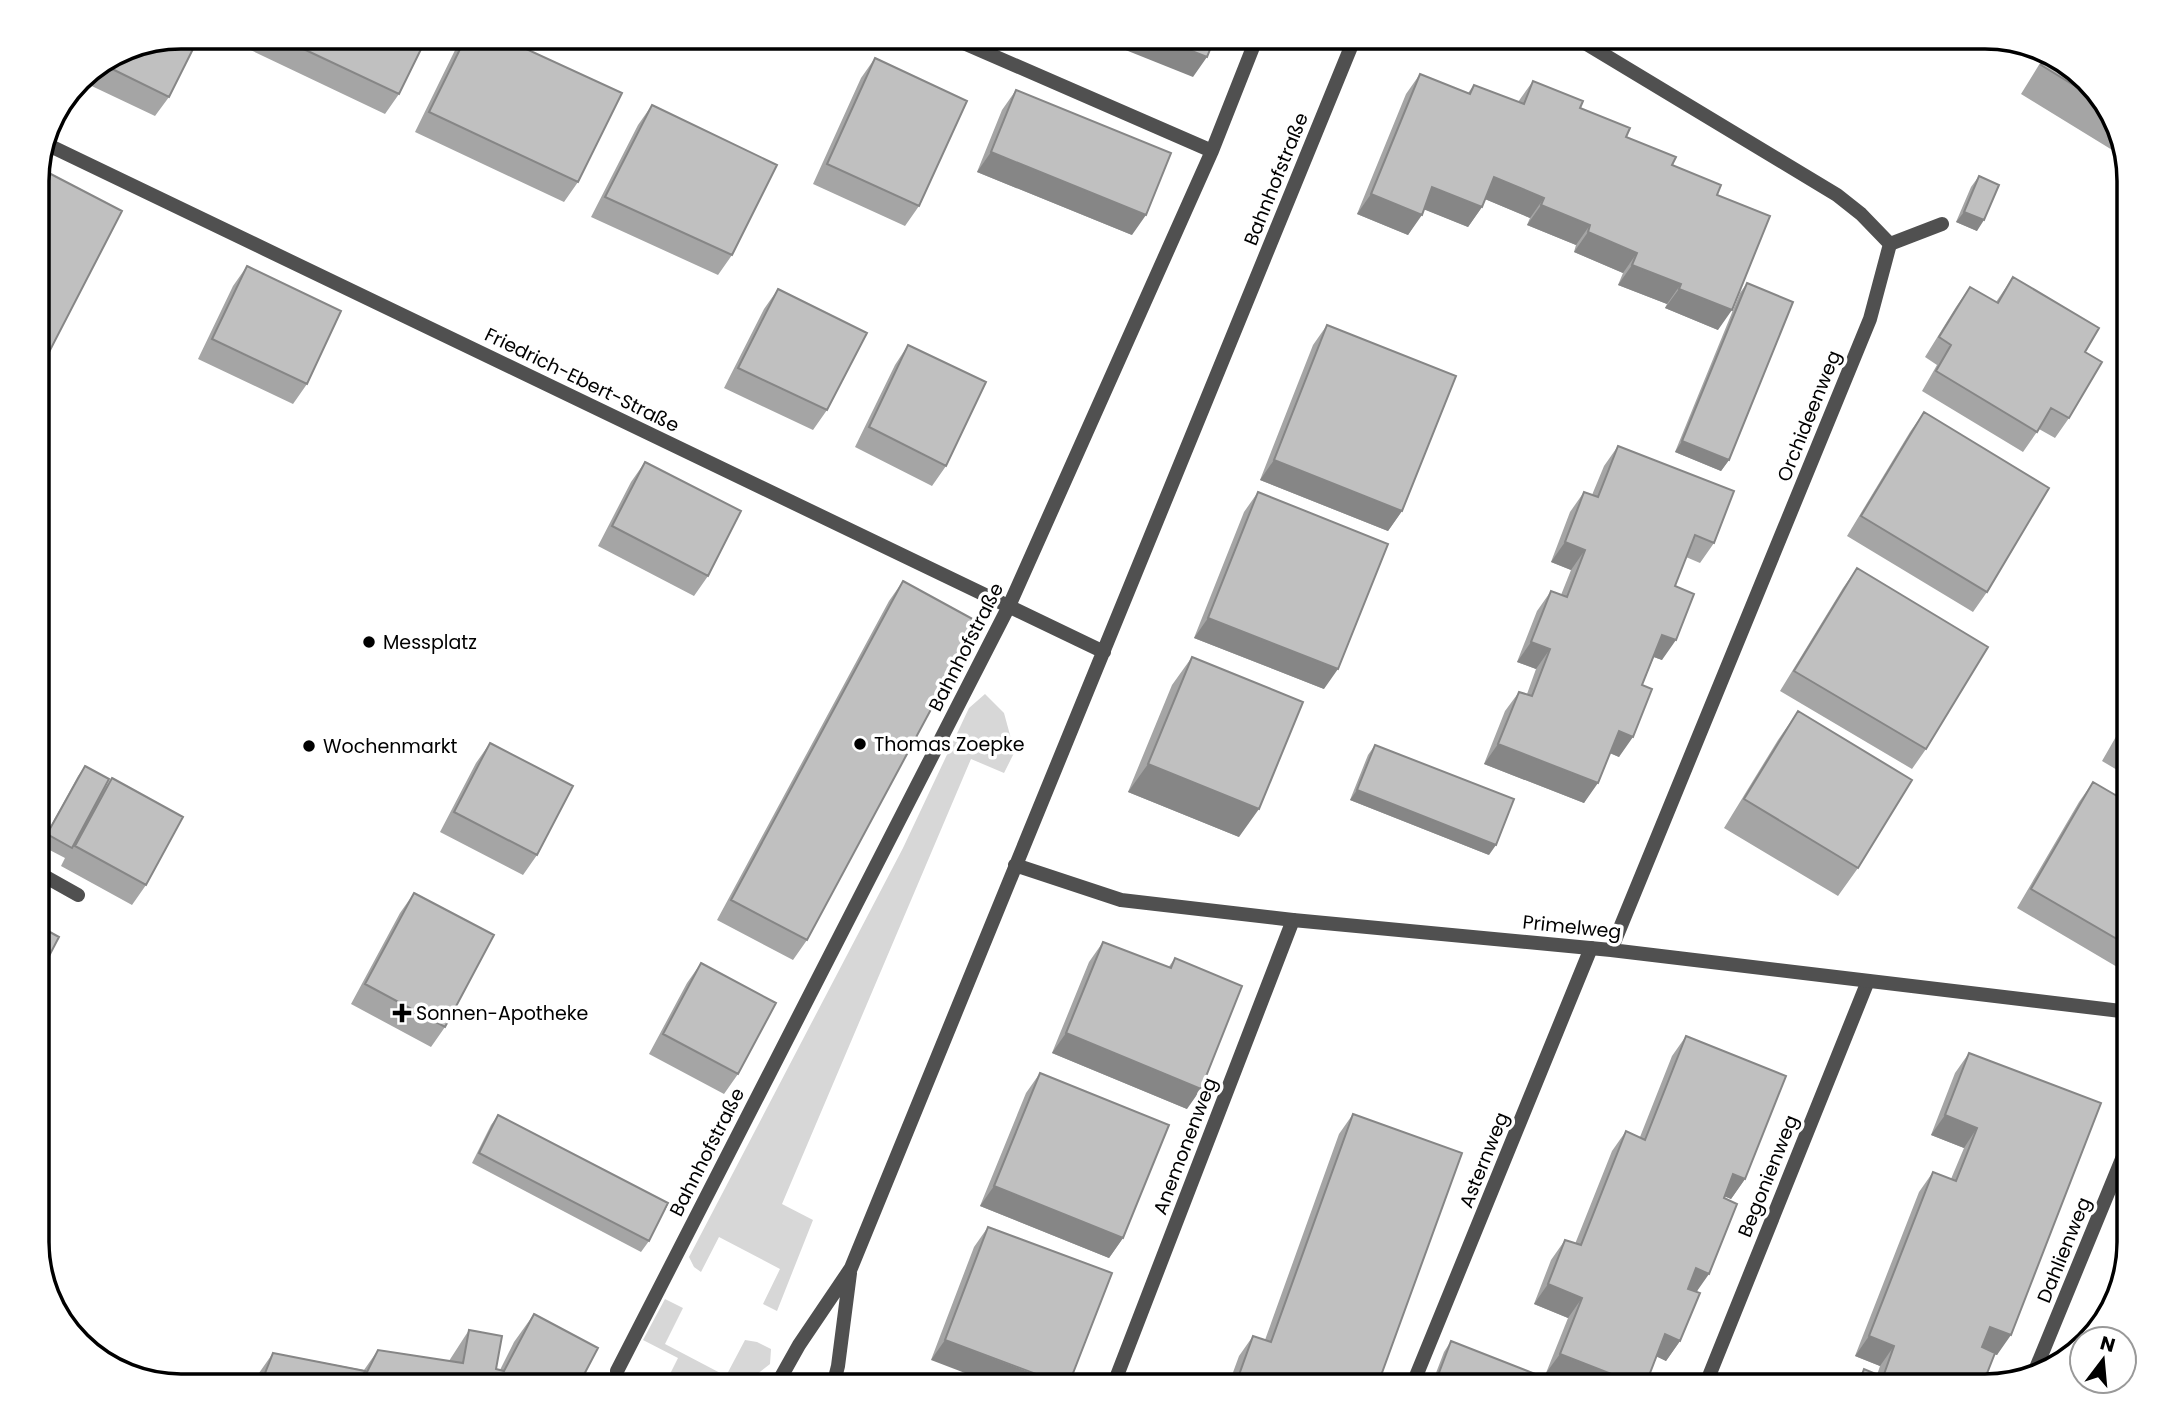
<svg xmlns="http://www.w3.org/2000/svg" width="2166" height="1423" viewBox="0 0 2166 1423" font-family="Poppins,sans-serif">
  <rect width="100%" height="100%" fill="#fff"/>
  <path fill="#d7d7d7" d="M985 694 1004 713 1010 735 1014 753 1004 773 971 759 782 1204 813 1220 777 1311 763 1304 780 1269 719 1237 701 1272 694 1267 689 1257 903 848 969 708Z
    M665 1299 683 1308 665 1344 726 1376 745 1340 757 1342 771 1349 770 1364 752 1378 708 1383 697 1386H664L678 1358 643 1340Z"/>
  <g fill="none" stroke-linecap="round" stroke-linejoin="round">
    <path stroke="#505050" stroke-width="14" d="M1890 244 1942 224
      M37 872 78 895
      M2034 1373 2129 1142
      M1113 1386 1293 920
      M1412 1386 1591 948
      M1705 1386 1868 981"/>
    <path stroke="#505050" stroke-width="14" d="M950 37 1212 151
      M1575 37 1837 195 1861 214 1890 244 1870 319 1611 950
      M44 143 1104 652
      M1015 865 1121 900 1293 920 1611 950 2129 1012
      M617 1371 1009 606 1212 151 1257 37
      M776 1386 799 1345 851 1268 1355 37
      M833 1386 838 1366 850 1273"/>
  </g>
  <path fill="#a5a5a5" d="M244 37H427L399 94 385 114 240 45Z
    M463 37H500L578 182 564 202 415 132 458 44Z
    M895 37H910L906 43Z
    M126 48 169 97 155 116 79 80Z
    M2045 55 2065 61 2110 109 2122 156 2021 94Z
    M875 58 919 206 905 226 813 184 861 78Z
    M1420 74 1468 93 1474 85 1518 102 1533 81 1672 165 1717 195 1718 330 1665 308 1667 304 1618 285 1623 273 1574 252 1576 245 1527 225 1530 218 1485 199 1482 207 1468 227 1424 209 1408 235 1357 214 1406 94Z
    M1016 90 1132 235 977 172 1002 110Z
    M652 105 732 255 718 275 591 217 638 125Z
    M45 171 46 358 37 371V182Z
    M1979 176 1977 231 1956 222 1971 187Z
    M247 266 307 384 293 404 198 359 233 286Z
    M2013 277 2085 352 2069 418 2055 438 2039 429 2023 452 1922 391 1937 365 1925 357 1956 307 1970 287 1996 302Z
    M1747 283 1729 460 1721 471 1675 452 1740 293Z
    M778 289 827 410 813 430 724 388 764 309Z
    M1327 325 1402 511 1388 531 1260 480 1313 345Z
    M908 345 946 466 932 486 855 447 895 365Z
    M1924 412 1987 592 1973 612 1847 536 1910 432Z
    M1618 446 1714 543 1700 563 1686 557 1675 586 1662 660 1654 657 1642 685 1619 757 1610 753 1584 803 1484 764 1505 711 1519 692 1527 694 1536 669 1517 662 1537 611 1551 591 1561 595 1571 570 1551 562 1570 512 1584 492 1592 495 1604 466Z
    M645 462 708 576 694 596 598 546 631 482Z
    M1258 492 1324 689 1194 638 1244 512Z
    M1857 568 1926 749 1912 769 1780 691 1843 588Z
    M903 581 807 940 793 960 717 920 889 601Z
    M1192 657 1239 837 1128 792 1172 685Z
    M1798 711 1858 868 1838 896 1724 828 1778 740Z
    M2129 714V777L2102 761Z
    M490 743 537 855 523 875 440 832 476 763Z
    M1375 745 1489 855 1350 800 1368 755Z
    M85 766 104 789 112 778 146 885 132 905 61 866 65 858 40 845 78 776Z
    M2093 782 2129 803V974L2017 908 2079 802Z
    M414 893 445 1027 431 1047 351 1004 400 913Z
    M1103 942 1168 968 1175 958 1187 1109 1052 1053 1089 962Z
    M701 963 738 1074 724 1094 649 1054 687 983Z
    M1686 1036 1745 1179 1731 1199 1724 1196 1697 1292 1680 1341 1666 1361 1657 1356 1645 1386H1578L1546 1373 1568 1318 1534 1304 1551 1260 1565 1240 1575 1244 1612 1151 1626 1131 1640 1137 1672 1056Z
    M1969 1053 2101 1103 1997 1355 1994 1354 1982 1386H1852L1864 1369 1877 1375 1880 1366 1855 1356 1919 1192 1933 1172 1951 1179 1964 1148 1931 1135 1955 1073Z
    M1040 1073 1123 1238 1109 1258 980 1206 1026 1093Z
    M1353 1114 1375 1386H1228L1239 1356 1253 1336 1265 1340 1339 1134Z
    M498 1115 649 1241 641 1252 472 1163 491 1125Z
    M988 1227 1112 1273 931 1360 974 1247Z
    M534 1314 578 1386H254L259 1373 273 1353 364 1370 378 1350 449 1361 469 1330 496 1369 500 1370 514 1342Z
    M1451 1341 1566 1386H1431L1444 1352Z"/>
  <path fill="#868686" d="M1093 37H1156L1207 57 1193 77Z
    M991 152 1146 215 1132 235 977 172Z
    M1494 177 1544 198 1530 218 1480 197Z
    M1432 187 1482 207 1468 227 1418 207Z
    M1371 194 1422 215 1408 235 1357 214Z
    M1541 205 1590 225 1576 245 1527 225Z
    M1964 212 1984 220 1977 231 1956 222Z
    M1588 232 1637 253 1623 273 1574 252Z
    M1632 265 1681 284 1667 304 1618 285Z
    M1679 289 1732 310 1718 330 1665 308Z
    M1682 441 1729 460 1721 471 1675 452Z
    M1274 460 1402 511 1388 531 1260 480Z
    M1565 542 1585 550 1571 570 1551 562Z
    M1208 618 1338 669 1324 689 1194 638Z
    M1662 635 1676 640 1662 660 1648 655Z
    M1531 642 1550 649 1536 669 1517 662Z
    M1619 731 1633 737 1619 757 1605 751Z
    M1498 744 1598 783 1584 803 1484 764Z
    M1148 764 1259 809 1239 837 1128 792Z
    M1357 790 1496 845 1489 855 1350 800Z
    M1066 1033 1201 1089 1187 1109 1052 1053Z
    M1945 1115 1977 1128 1964 1148 1931 1135Z
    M1733 1174 1745 1179 1731 1199 1719 1194Z
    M994 1186 1123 1238 1109 1258 980 1206Z
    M1696 1268 1709 1274 1695 1294 1682 1288Z
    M1548 1284 1582 1298 1568 1318 1534 1304Z
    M1990 1327 2011 1335 1997 1355 1976 1347Z
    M1665 1334 1680 1341 1666 1361 1651 1354Z
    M1869 1336 1894 1346 1880 1366 1855 1356Z
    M945 1340 1066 1386H999L931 1360Z
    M1560 1354 1642 1386H1578L1546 1373Z
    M1369 1377 1379 1381 1375 1386H1363Z"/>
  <path fill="#c0c0c0" stroke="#868686" stroke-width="2" d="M181 37H199L169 97 102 64 126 48Z
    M278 37H427L399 94Z
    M466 37H500L622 93 578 182 429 112Z
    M1156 37H1215L1207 57Z
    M2047 56 2065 61 2106 105 2041 65Z
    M875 58 967 101 919 206 827 164Z
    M1420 74 1470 94 1474 85 1524 104 1533 81 1583 101 1580 108 1630 128 1626 137 1676 157 1672 165 1721 185 1717 195 1770 216 1732 310 1679 289 1681 284 1632 265 1637 253 1588 232 1590 225 1541 205 1544 198 1494 177 1482 207 1432 187 1422 215 1371 194Z
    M1016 90 1171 153 1146 215 991 152Z
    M652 105 777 165 732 255 605 197Z
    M45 171 122 211 46 358 37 353V186Z
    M1979 176 1999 185 1984 220 1964 212Z
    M247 266 341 311 307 384 212 339Z
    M2013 277 2099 328 2085 352 2102 362 2069 418 2051 408 2037 432 1936 371 1951 345 1939 337 1970 287 1998 303Z
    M1747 283 1793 302 1729 460 1682 441Z
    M778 289 867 333 827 410 738 368Z
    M1327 325 1456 376 1402 511 1274 460Z
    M908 345 986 382 946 466 869 427Z
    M1924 412 2049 488 1987 592 1861 516Z
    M1618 446 1734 491 1714 543 1695 535 1675 586 1694 594 1676 640 1662 635 1642 685 1652 689 1633 737 1619 731 1598 783 1498 744 1519 692 1532 696 1550 649 1531 642 1551 591 1567 597 1585 550 1565 542 1584 492 1598 497Z
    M645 462 741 511 708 576 612 526Z
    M1258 492 1388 544 1338 669 1208 618Z
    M1857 568 1988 647 1926 749 1794 671Z
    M903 581 978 622 807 940 731 900Z
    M1192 657 1303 702 1259 809 1148 764Z
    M1798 711 1912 780 1858 868 1744 799Z
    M2129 720V737L2122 733Z
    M490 743 573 786 537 855 454 812Z
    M1375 745 1514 799 1496 845 1357 790Z
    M85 766 109 779 72 848 47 834Z
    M112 778 183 817 146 885 75 846Z
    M2093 782 2129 803V946L2031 889Z
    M414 893 494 935 445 1027 365 984Z
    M37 925 59 937 37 979Z
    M1103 942 1171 968 1175 958 1242 986 1201 1089 1066 1033Z
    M701 963 776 1003 738 1074 663 1034Z
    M1686 1036 1786 1076 1745 1179 1733 1174 1724 1198 1737 1204 1709 1274 1696 1268 1688 1289 1700 1293 1680 1341 1665 1334 1645 1386H1642L1560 1354 1582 1298 1548 1284 1565 1240 1581 1245 1626 1131 1645 1140Z
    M1969 1053 2101 1103 2011 1335 1990 1327 1982 1347 1995 1353 1982 1386H1858L1864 1369 1883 1377 1894 1346 1869 1336 1933 1172 1956 1181 1977 1128 1945 1115Z
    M1040 1073 1169 1125 1123 1238 994 1186Z
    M1353 1114 1462 1153 1379 1381 1369 1377 1366 1386H1235L1253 1336 1271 1342Z
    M498 1115 668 1203 649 1241 479 1153Z
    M988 1227 1112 1273 1068 1386 945 1340Z
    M534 1314 598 1348 578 1386H360L378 1350 463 1363 469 1330 502 1336 496 1369 504 1371Z
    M1451 1341 1566 1386H1434Z
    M273 1353 365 1371 357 1386H260Z"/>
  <g fill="#000" stroke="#fff" stroke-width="2.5">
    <circle cx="369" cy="642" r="7"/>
    <circle cx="860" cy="744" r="7"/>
    <circle cx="309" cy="746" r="7"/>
    <path d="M398.5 1002.5h7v7h7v7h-7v7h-7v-7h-7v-7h7z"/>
  </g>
  <g text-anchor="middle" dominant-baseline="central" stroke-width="7" stroke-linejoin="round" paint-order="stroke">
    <g font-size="19" fill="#000" stroke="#fff">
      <text transform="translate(1276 179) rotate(-68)">Bahnhofstraße</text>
      <text transform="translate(582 380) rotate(26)">Friedrich-Ebert-Straße</text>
      <text transform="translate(1809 416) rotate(-68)">Orchideenweg</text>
      <text transform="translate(966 647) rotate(-63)">Bahnhofstraße</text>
      <text transform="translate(1572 927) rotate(6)">Primelweg</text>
      <text transform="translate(1185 1146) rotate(-69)">Anemonenweg</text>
      <text transform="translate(707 1152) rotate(-63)">Bahnhofstraße</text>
      <text transform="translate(1484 1160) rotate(-68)">Asternweg</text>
      <text transform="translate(1768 1176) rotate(-68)">Begonienweg</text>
      <text transform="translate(2064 1250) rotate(-68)">Dahlienweg</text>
    </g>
    <g font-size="19" fill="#000" stroke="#fff" text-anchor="start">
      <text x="383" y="642">Messplatz</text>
      <text x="874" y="744">Thomas Zoepke</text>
      <text x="323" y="746">Wochenmarkt</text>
      <text x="416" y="1013">Sonnen-Apotheke</text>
    </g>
  </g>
  <path d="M0 0H2166V1423H0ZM181 49H1985A132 132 0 0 1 2117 181V1242A132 132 0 0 1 1985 1374H181A132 132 0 0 1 49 1242V181A132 132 0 0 1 181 49Z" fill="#fff" fill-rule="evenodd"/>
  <path fill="none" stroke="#000" stroke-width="3.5" d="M181 49H1985A132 132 0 0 1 2117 181V1242A132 132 0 0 1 1985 1374H181A132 132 0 0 1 49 1242V181A132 132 0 0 1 181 49Z"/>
  <g transform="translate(2103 1360) rotate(16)"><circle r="33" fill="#ffffff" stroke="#999999" stroke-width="2"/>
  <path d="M0-5L12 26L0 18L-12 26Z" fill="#000000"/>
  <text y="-10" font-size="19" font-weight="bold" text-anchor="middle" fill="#000000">N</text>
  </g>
</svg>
